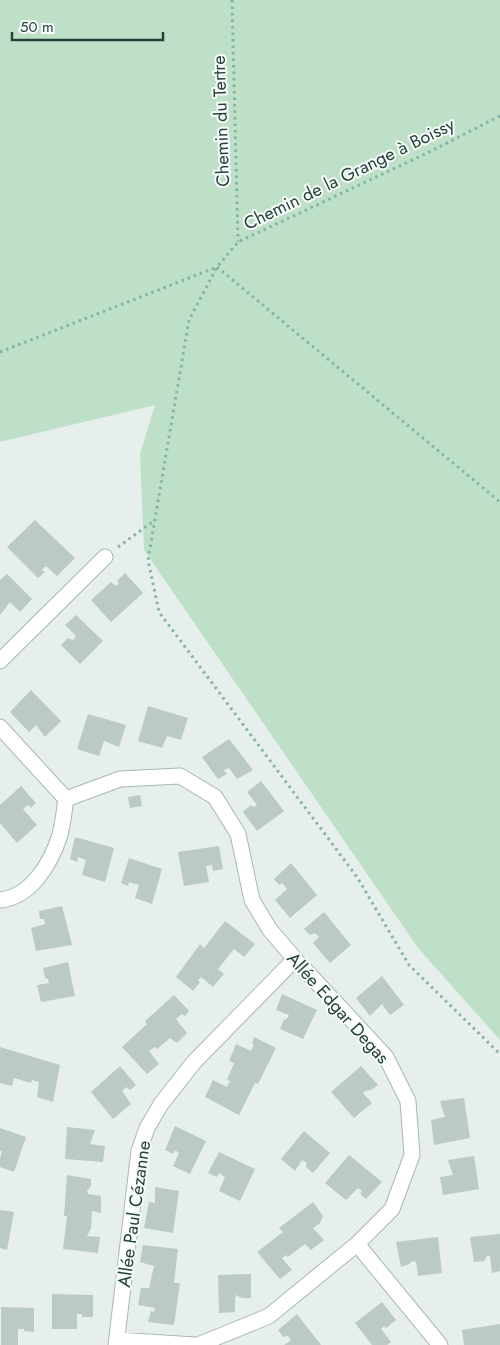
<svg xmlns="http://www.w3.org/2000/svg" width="500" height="1345" viewBox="0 0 500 1345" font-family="Jost,sans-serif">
  <rect width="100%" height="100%" fill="#e6efeb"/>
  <path fill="#bfe0c8" d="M0 0H500V1040L418 948 144 550 140 454 155 405 0 442Z"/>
  <path fill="#bbcac4" d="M35 520 75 558 57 576 46 566 42 570 45 572 38 578 7 547Z
    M125 573 143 593 111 622 91 600 111 582 116 586 119 583 117 581Z
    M7 574 32 599 20 612 10 602 0 615V580Z
    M76 615 103 641 80 664 61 645 68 638 73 640 76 636 65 625Z
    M31 690 61 721 45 737 36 725 29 732 10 712Z
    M148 706 188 718 181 740 167 736 162 748 138 741Z
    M88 714 126 725 119 747 104 741 99 756 77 749Z
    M229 739 253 770 237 779 229 768 224 770 227 774 218 779 202 757Z
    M261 781 284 811 257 831 243 812 251 805 254 807 257 805 247 792Z
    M21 786 36 803 31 808 28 805 23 809 37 825 17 843 0 823V805Z
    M140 795 142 806 130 808 128 797Z
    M75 837 114 848 105 882 82 875 86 860 78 857 77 862 70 859Z
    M219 846 223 869 213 871 212 865 206 866 209 882 184 886 178 852Z
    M129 858 162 869 152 904 135 898 139 885 129 882 128 886 121 883Z
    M291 863 317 895 290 918 275 900 287 889 282 883 279 885 274 879Z
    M62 906 72 945 36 951 31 928 45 924 44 919H40L39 911Z
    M324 912 351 945 330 963 313 943 319 937 315 933 310 935 304 929Z
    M225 921 255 944 244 957 234 949 218 969 224 974 213 987 201 977 198 981 200 982 193 991 176 977 200 944 204 948Z
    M68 962 75 996 41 1002 37 985 49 983 48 979 45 978 43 968Z
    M382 976 404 1005 390 1015 382 1004 370 1016 356 998Z
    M282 994 317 1010 303 1039 280 1029 284 1019 286 1020 289 1015 276 1010Z
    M174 995 189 1011 185 1016 182 1014 176 1019 187 1033 177 1043 170 1038 157 1049 155 1047 149 1051 159 1064 147 1074 122 1047 147 1024 145 1021Z
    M254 1037 276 1048 258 1084 255 1083 239 1115 205 1097 213 1080 227 1087 230 1081 227 1080 234 1063 229 1061 236 1044 251 1051 254 1045 252 1044Z
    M0 1047 60 1065 53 1102 37 1097 39 1082 32 1080 31 1083 14 1078 12 1086 0 1083Z
    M120 1066 136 1085 130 1090 126 1087 122 1091 131 1104 113 1119 91 1092Z
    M361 1066 378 1085 371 1090 365 1091 363 1093 372 1103 354 1118 331 1092Z
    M464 1098 470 1138 434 1145 431 1120 445 1117 440 1101Z
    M175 1126 206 1141 190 1174 173 1166 179 1153 175 1150 173 1154 165 1150Z
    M67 1127 95 1130 90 1144 105 1146 103 1162 65 1159Z
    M0 1128 26 1137 14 1172 0 1167V1159L2 1151H0Z
    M304 1131 330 1153 313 1173 306 1167 307 1163 302 1160 295 1171 281 1159Z
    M219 1152 255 1169 240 1201 219 1191 225 1177 219 1173 217 1177 208 1173Z
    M349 1155 382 1182 366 1199 360 1194 362 1191 358 1188 346 1200 325 1183Z
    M474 1156 479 1189 443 1195 440 1177 453 1175 448 1160Z
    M67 1175 91 1179V1186L87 1191 88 1194 101 1196V1213L92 1211 91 1228 87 1236 100 1237 98 1253 63 1249 67 1216H64Z
    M155 1187 179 1191 173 1233 144 1228 149 1202 155 1203Z
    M313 1202 323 1216 320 1223 313 1228 324 1240 311 1250 305 1244 288 1257 286 1255 282 1258 292 1270 280 1279 257 1252 283 1232 279 1228Z
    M0 1210 14 1212 7 1250 0 1248Z
    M500 1234V1271L492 1273 490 1256H487L484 1261 474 1262 470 1237Z
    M438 1237 442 1273 418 1276 416 1262 412 1261 409 1264 401 1267 396 1242Z
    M143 1245 178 1249 174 1283H180L174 1325 148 1322 151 1311 154 1312 155 1308 138 1305 141 1288H149L154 1266 140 1262Z
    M251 1274V1298H242L236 1295 235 1299V1312L219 1313 218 1275Z
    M52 1294 93 1295V1317H82V1314H77V1329H52Z
    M382 1302 396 1320 386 1328 384 1326 381 1329 391 1342 387 1345H372L355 1323Z
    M1 1307 34 1308V1332L24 1331V1329H18V1345H1Z
    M297 1314 321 1345H284L291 1340 288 1336 283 1337 278 1330Z
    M500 1324V1345H464L462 1330Z"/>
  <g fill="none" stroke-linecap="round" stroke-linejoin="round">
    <defs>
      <path id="minor" d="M0 661 105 557
        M0 727 66 799C64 811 63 826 59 838 50 864 31 897 0 900
        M66 799 120 779 180 776 215 797 238 834 252 900 270 930 295 959 386 1057 408 1101 412 1155 392 1209 357 1244 269 1316 198 1345
        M357 1244 440 1345
        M117 1340 195 1345
        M116 1345 139 1151 147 1128 161 1104 194 1062 295 959"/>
    </defs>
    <use href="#minor" stroke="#a8b8b2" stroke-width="17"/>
    <path stroke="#86b3a5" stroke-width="3" stroke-dasharray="2.5 4" stroke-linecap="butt" d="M232 0 238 242
      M500 116 425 154 238 242 217 267 189 320 148 560 159 612 357 877 409 965 500 1054
      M217 267 500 502
      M0 352 217 267
      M118 547 155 520"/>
    <use href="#minor" stroke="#fff" stroke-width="15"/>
  </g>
  <g text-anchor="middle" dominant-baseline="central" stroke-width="4" stroke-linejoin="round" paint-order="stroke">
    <g font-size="18" fill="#24423a" stroke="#f7fbf9">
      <text transform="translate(221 121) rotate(-92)">Chemin du Tertre</text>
      <text transform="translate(349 174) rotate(-26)">Chemin de la Grange à Boissy</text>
      <text transform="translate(338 1008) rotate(48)">Allée Edgar Degas</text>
      <text transform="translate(134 1214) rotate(-82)">Allée Paul Cézanne</text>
    </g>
  </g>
  <path d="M12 32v8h151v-8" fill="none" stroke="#24423a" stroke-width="2.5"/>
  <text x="20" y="32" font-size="15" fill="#24423a" stroke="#f7fbf9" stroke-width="4" paint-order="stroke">50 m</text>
</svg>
